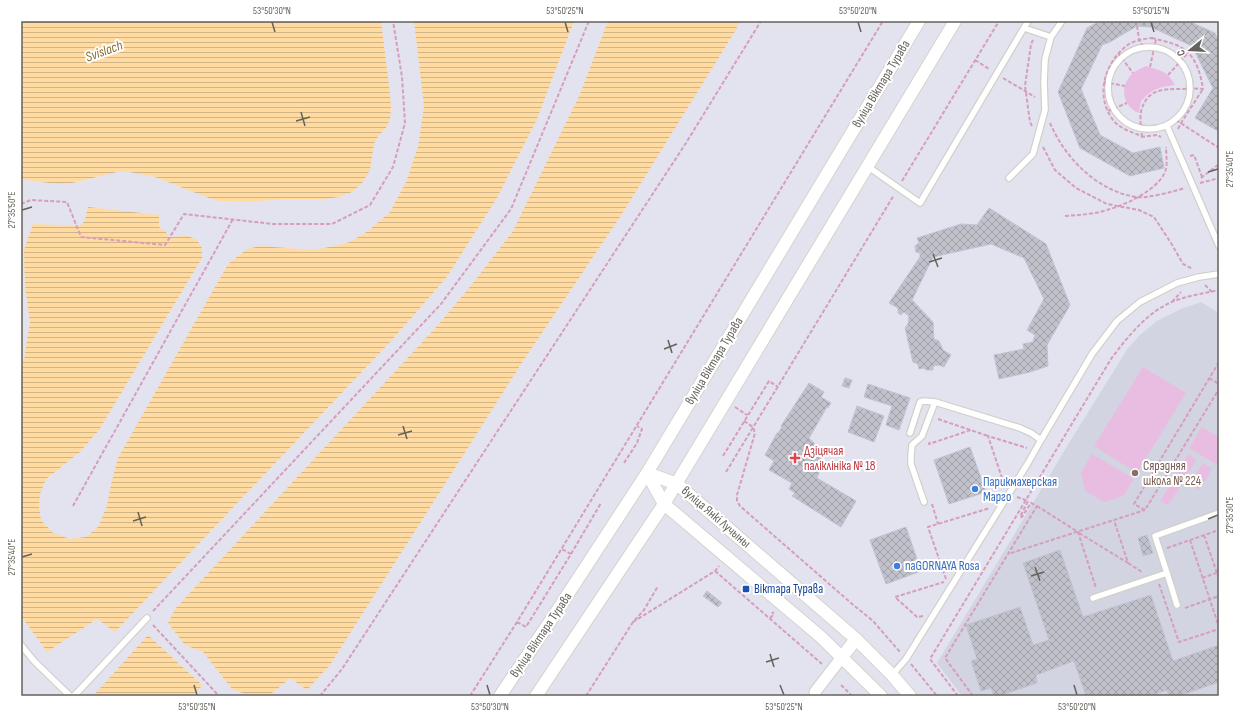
<svg xmlns="http://www.w3.org/2000/svg" width="1240" height="717" viewBox="0 0 1240 717" font-family="'Sofia Sans Condensed',sans-serif">
  <defs>
    <pattern id="water-rules" width="6" height="5" patternUnits="userSpaceOnUse"><rect width="6" height="5" fill="#ffdba2"/><path d="M0 2.5h6" fill="none" stroke="#d2b587"/></pattern>
    <pattern id="building-cross-hatch" width="8" height="8" patternUnits="userSpaceOnUse"><rect width="8" height="8" fill="#c0c1ca"/><path d="M0 0l8 8M0 8l8-8" fill="none" stroke="#a0a0a7"/></pattern>
  </defs>
  <rect width="100%" height="100%" fill="#e3e3ef"/>
  <path fill="#d3d4e1" d="M1201 302 1219 313V696H962L937 663 1069 443 1128 348 1140 335 1157 321 1181 309Z"/>
  <path fill="#e8bde1" d="M1146 66C1162 71 1167 71 1175 85L1162 87 1154 90 1147 95 1141 101 1139 113C1136 112 1133 110 1131 108 1122 99 1122 85 1130 76 1134 71 1140 69 1146 66Z
    M1143 367 1186 393 1137 473 1094 446Z
    M1202 427 1219 437V466L1189 448Z
    M1092 454 1134 479 1123 496 1104 502 1085 491 1081 473Z
    M1188 454 1196 460 1185 479 1176 474Z
    M1203 463 1212 469 1199 490 1190 484Z
    M1172 482 1180 487 1168 505 1160 501Z"/>
  <path fill="url(#water-rules)" d="M21 21H381L390 94 391 108 390 119 386 128 379 135 374 144 370 170 363 182 352 192 339 197 325 199H286L246 202 232 201H220L209 198 155 177 129 172H117L72 183 56 184 21 179Z
    M414 21H574L537 119 497 198 446 278 392 340 115 632 97 619 47 652 21 616V364L24 360 30 322 25 286 24 250 33 224 80 226 85 220 88 207 159 215V227L165 231 169 237 188 236 197 240 202 248V258L99 430 80 452 46 479 40 494 39 507 41 520 53 533 70 539 86 537 98 527 107 506 111 484 118 458 228 264 247 249 260 246 313 250 335 246 350 242 368 231 390 212 406 182 418 147 424 106Z
    M608 21H740L734 33 620 217 523 361 330 665 307 690 290 678 275 691 267 696H250L232 689 203 652 185 645 168 623 175 609 438 325 473 283 513 231 580 94Z
    M148 635 202 685 198 691 189 696H93Z"/>
  <path fill="url(#building-cross-hatch)" stroke="#c0c3d4" d="M1100 21H1188L1215 33 1219 44V129L1218 131 1195 118 1213 88 1192 46 1151 27 1137 26 1110 42 1102 45 1081 89 1100 135 1133 153 1160 147 1164 168 1130 176 1080 148 1058 92 1087 28Z
    M989 208 1046 244 1070 305 1047 345 1048 366 1030 372 999 379 994 355 1024 349 1023 344 1033 342 1035 335 1027 330 1044 299 1024 258 991 244 933 257 912 300 933 322 934 339 939 341 943 350 951 355 944 367 939 365 933 366V370H926L924 368 919 369 918 364 913 362 905 328 908 324 909 316 904 312 901 315 898 313V308L889 303 920 257V253L916 252 915 246 919 243 917 238 961 224 977 225Z
    M845 378 852 380 849 388 842 386Z
    M809 383 824 392 821 397 831 403 828 408 827 407 809 438 815 444 821 455 822 463 817 478 856 501 841 527 792 496 795 493 789 489 792 483 769 470 774 461 765 455 777 433H778L782 427 781 426Z
    M868 384 910 398 899 430 886 425 892 406 864 397Z
    M857 406 884 416 874 442 848 432Z
    M970 447 986 492 949 504 934 460Z
    M906 527 921 571 886 584 870 540Z
    M1147 535 1153 553 1143 556 1138 538Z
    M1060 550 1083 617 1151 595 1173 661 1219 645V682L1179 696H1169L1167 690 1150 696H1086L1074 661 1036 675 1037 683 999 696H994L991 688 981 691 971 661 977 659 966 625 1020 607 1033 645 1049 640 1023 563Z
    M707 591 722 603 718 607 703 596Z"/>
  <g fill="none" stroke-linecap="round" stroke-linejoin="round">
    <defs>
      <path id="lane" d="M1024 28 1051 37
        M1108 88a41 41 0 1 1 82 0a41 41 0 1 1-82 0Z
        M1167 126 1219 246
        M867 166 920 203 1028 21
        M1009 178 1033 154 1045 110 1044 82 1045 59 1051 37 1062 21
        M1041 440 1092 354 1117 321 1140 302 1177 283 1199 277 1219 274
        M924 502 911 464V455L912 445 922 436 935 402
        M1167 573 1177 605
        M1093 598 1167 573 1155 536 1219 513
        M21 645 34 661 70 696
        M892 675 906 659 1028 463 1041 440 1031 433 1020 428 935 402 924 401 920 402 910 433
        M74 696 147 618"/>
      <path id="street" d="M815 692 842 657"/>
      <path id="secondary" d="M647 473 677 484 856 639 892 675 910 696
        M647 473 664 504 821 637 881 696
        M842 657 856 639
        M500 696 553 617 647 473 919 21
        M536 696 664 504 955 21"/>
    </defs>
    <use href="#lane" stroke="#d1d0c9" stroke-width="8"/>
    <use href="#street" stroke="#d1d0c9" stroke-width="13"/>
    <use href="#secondary" stroke="#d5d3cb" stroke-width="14"/>
    <path stroke="#d69dbd" stroke-width="2" stroke-dasharray="4 2" stroke-linecap="butt" d="M1137 26 1139 39 1143 47
      M1152 38C1163 41 1176 43 1185 50 1197 59 1201 76 1203 89 1194 88 1186 89 1178 89 1162 89 1148 90 1142 108 1139 117 1141 127 1142 136 1131 132 1117 128 1111 117 1095 93 1106 60 1129 44 1136 40 1144 39 1152 38Z
      M1118 53 1133 73
      M975 60 989 69
      M1150 67 1156 39
      M1168 75 1187 54
      M1003 78 1035 97
      M1104 82 1125 86
      M1108 111 1127 103
      M1176 120 1219 148
      M1050 123C1065 158 1097 191 1136 197 1146 199 1175 191 1185 188
      M1032 126 1030 122 1025 86 1031 44 1033 40
      M1178 129 1181 123 1203 89
      M1141 137 1157 135 1161 137
      M1043 147 1055 170 1076 188 1107 204 1139 210 1154 217 1171 243 1183 264 1193 269
      M1190 156 1194 155 1202 177
      M1201 178 1219 164
      M902 181 999 21
      M1200 183 1219 178
      M21 204 31 200 67 202 81 237 165 245 184 214 273 224H332L370 205 393 167 405 123 402 77 393 21
      M1065 216C1080 215 1096 214 1110 209 1128 204 1158 189 1165 172 1168 165 1166 154 1166 147
      M1205 285 1212 292
      M1172 302 1181 292
      M1219 362 1134 504 1145 510 1219 389
      M1209 378 1219 384
      M735 407 747 415
      M938 419 988 436
      M744 421 753 427 755 433 737 495V501L740 506 851 603 873 621 900 652
      M930 442 929 444 971 430
      M723 456 769 381 778 387
      M624 463 637 443 642 429 637 426
      M726 472 894 195
      M1004 484 988 436 1027 448
      M1017 497 1028 501 1020 517H1022L1031 503 1037 506 1008 554 1145 510
      M932 504 938 524
      M73 506 233 219
      M1037 506 1078 532 1096 588
      M1079 533 1128 563 1114 520
      M1204 535 1219 579
      M1190 540 1219 627
      M1167 548 1219 530
      M571 554 601 503
      M1128 563 1142 572
      M715 571 822 664
      M1202 578 1219 572
      M946 579 928 527 990 508
      M1159 584 1179 642 1219 629
      M1185 608 1219 596
      M153 611 441 304 511 209 589 21
      M923 616 917 617 895 597 944 582
      M770 618 774 614 772 612
      M517 622 526 627 571 554 562 549
      M633 622 715 571 719 566
      M153 625 219 696
      M911 664 937 696
      M841 685 852 696
      M320 696 342 669 686 143 761 21
      M470 696 517 622 883 21
      M586 696 633 622 644 610 658 586
      M958 696 930 659 1111 359C1129 335 1150 308 1180 299 1192 295 1206 293 1219 290
      M973 696 945 658 1008 554"/>
    <use href="#lane" stroke="#fff" stroke-width="5.5"/>
    <use href="#street" stroke="#fff" stroke-width="11"/>
    <use href="#secondary" stroke="#fff" stroke-width="12"/>
  </g>
  <path fill="none" stroke="#65625b" stroke-width="1.5" d="M272 22 275 32M565 22 568 32M858 22 861 32M1151 22 1154 32M301 112 305 126M296 121 310 117M1208 172 1218 169M22 210 32 207M933 254 938 267M929 262 942 258M668 340 672 353M664 349 677 344M403 426 407 439M398 435 412 431M138 512 142 526M1208 519 1218 515M133 521 146 517M22 557 32 554M1035 567 1040 581M1031 576 1044 572M770 654 774 667M766 662 779 658M194 685 197 695M487 685 490 695M780 685 784 695M1074 685 1077 695"/>
  <path fill="#e0444e" stroke="#fff" stroke-width="1.5" d="M793 452h4v4h4v4h-4v4h-4v-4h-4v-4h4z"/>
  <circle fill="#8d6e63" stroke="#fff" stroke-width="1.5" cx="1135" cy="473" r="4"/>
  <g fill="#3f7fe0" stroke="#fff" stroke-width="1.5">
    <circle cx="975" cy="489" r="4"/>
    <circle cx="897" cy="566" r="4"/>
  </g>
  <rect fill="#1a4fb4" stroke="#fff" stroke-width="1.5" x="742" y="585" width="8" height="8" rx="2"/>
  <g text-anchor="middle" dominant-baseline="central" stroke-width="4" stroke-linejoin="round" paint-order="stroke">
    <g font-size="13" fill="#65625b" stroke="#fff">
      <text transform="translate(881 84) rotate(-59)">вуліца Віктара Турава</text>
      <text transform="translate(714 361) rotate(-59)">вуліца Віктара Турава</text>
      <text transform="translate(716 517) rotate(41)">вуліца Янкі Лучыны</text>
      <text transform="translate(541 635) rotate(-56)">вуліца Віктара Турава</text>
    </g>
    <g font-size="13" fill="#be3a42" stroke="#fff" text-anchor="start">
      <text x="804" y="451">Дзіцячая<tspan x="804" dy="15">паліклініка № 18</tspan></text>
    </g>
    <g font-size="13" fill="#785e54" stroke="#fff" text-anchor="start">
      <text x="1143" y="466">Сярэдняя<tspan x="1143" dy="15">школа № 224</tspan></text>
    </g>
    <g font-size="13" fill="#366cbe" stroke="#fff" text-anchor="start">
      <text x="983" y="482">Парикмахерская<tspan x="983" dy="15">Марго</tspan></text>
      <text x="905" y="566">naGORNAYA Rosa</text>
    </g>
    <g font-size="13" fill="#164399" stroke="#fff" text-anchor="start">
      <text x="754" y="589">Віктара Турава</text>
    </g>
    <g font-size="14" font-style="italic" fill="#8b6d2d" stroke="#fff">
      <text transform="translate(104 51) rotate(-20)">Svislach</text>
    </g>
  </g>
  <rect width="1240" height="717" fill="none" stroke="#ffffff" stroke-width="44"/>
  <g transform="translate(1190 50) rotate(252)" stroke="#ffffff" stroke-width="3" paint-order="stroke">
  <path d="M0-3L7 15L0 10L-7 15Z" fill="#65625b"/>
  <text y="-6" font-size="11" font-weight="bold" text-anchor="middle" fill="#65625b">С</text>
  </g>
  <rect x="22" y="22" width="1196" height="673" fill="none" stroke="#65625b" stroke-width="1.5"/>
  <g font-size="10" text-anchor="middle" fill="#65625b">
    <text x="272" y="14">53°50'30"N</text>
    <text x="565" y="14">53°50'25"N</text>
    <text x="858" y="14">53°50'20"N</text>
    <text x="1151" y="14">53°50'15"N</text>
    <text transform="translate(1229 169) rotate(-90)" y="4">27°35'40"E</text>
    <text transform="translate(11 210) rotate(-90)" y="4">27°35'50"E</text>
    <text transform="translate(1229 515) rotate(-90)" y="4">27°35'30"E</text>
    <text transform="translate(11 557) rotate(-90)" y="4">27°35'40"E</text>
    <text x="197" y="710">53°50'35"N</text>
    <text x="490" y="710">53°50'30"N</text>
    <text x="784" y="710">53°50'25"N</text>
    <text x="1077" y="710">53°50'20"N</text>
  </g>
</svg>
